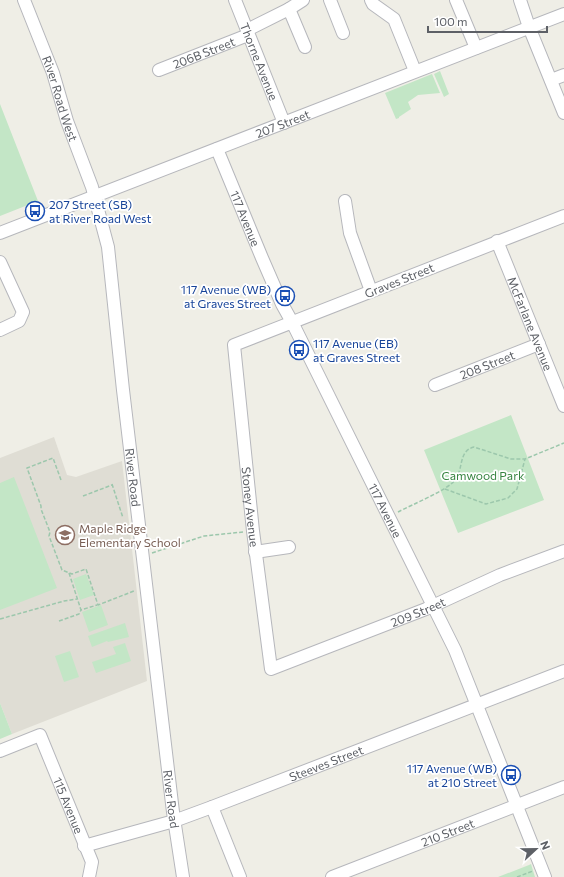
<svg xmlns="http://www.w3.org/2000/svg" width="564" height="877" viewBox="0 0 564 877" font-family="Commissioner,sans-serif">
  <rect width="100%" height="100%" fill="#efeee6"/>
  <path fill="#dfddd4" d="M54 437 67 475 76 477 122 461 147 681 12 734 0 703V458Z"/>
  <path fill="#c3e6c6" d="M440 71 449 94 444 97 434 74Z
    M432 74 440 93 418 95 408 102 411 109 399 117V118L396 119 385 93Z
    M0 104 38 201 0 216Z
    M511 415 544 500 458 533 424 450Z
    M14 477 57 588 0 610V483Z
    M86 574 94 595 80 600 73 579Z
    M101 605 108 625 89 632 82 612Z
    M125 623 129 637 108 642 107 641 92 647 88 636Z
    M125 643 131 661 96 673 92 662 116 654 113 647Z
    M70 651 79 677 64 682 55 656Z
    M0 703 12 734 0 739Z
    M531 864 535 877H498L529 865Z"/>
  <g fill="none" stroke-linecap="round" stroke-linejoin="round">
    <defs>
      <g id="minor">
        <path id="s1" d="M24 0 53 73 67 121 92 187 108 247 123 390 173 812 183 877"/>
        <path id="s2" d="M235 0 284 123"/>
        <path d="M330 0 343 33"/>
        <path d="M371 0 373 4 394 19 415 71"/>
        <path d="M456 0 476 48"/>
        <path d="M520 0 529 27 564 113"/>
        <path d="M289 9 305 47"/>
        <path d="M247 30 289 9 303 0"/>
        <path id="s3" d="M159 70 248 35"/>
        <path d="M551 80 564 75"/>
        <path id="s4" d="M217 149 262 258 282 304 292 322 455 650 545 877"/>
        <path d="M345 201 350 233 371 291"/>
        <path id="s5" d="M564 216 234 345 253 531 271 669 426 609 500 575 564 551"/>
        <path id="s6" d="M0 233C188 161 376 86 564 14"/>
        <path id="s7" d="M497 241 564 406"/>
        <path d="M0 262 23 312 19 321 0 330"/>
        <path id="s8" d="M435 385 539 344"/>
        <path d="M255 552 289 547"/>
        <path id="s9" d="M0 751 40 735 92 862 89 877"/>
        <path d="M212 807 240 877"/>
        <path id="s10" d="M84 846 174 821 212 807 564 671"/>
        <path id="s11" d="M332 877 564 787"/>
      </g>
    </defs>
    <use href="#minor" stroke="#b6b7bc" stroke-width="14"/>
    <path stroke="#9cc7ac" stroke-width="1.5" stroke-dasharray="4 2" stroke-linecap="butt" d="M61 480 53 458 27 468 41 506V509L50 532 49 536 62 570 72 574 86 569 98 605 134 591
      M112 484 123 518
      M445 489 486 504 508 498 517 489 525 459
      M83 496 112 485
      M398 512C411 505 448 490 455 480 464 468 458 451 474 447L511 459H525L564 443
      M152 553 204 536 243 532
      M69 573 81 610 97 605
      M0 619 64 601 77 599
      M59 621 79 614 81 610
      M517 877 533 871"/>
    <use href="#minor" stroke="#fff" stroke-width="12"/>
  </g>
  <defs>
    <symbol id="bus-ring" viewBox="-11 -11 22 22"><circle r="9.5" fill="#fff" stroke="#1a4fb4" stroke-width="1.5"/><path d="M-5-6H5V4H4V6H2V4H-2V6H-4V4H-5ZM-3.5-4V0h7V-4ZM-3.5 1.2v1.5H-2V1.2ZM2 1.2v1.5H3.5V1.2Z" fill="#1a4fb4"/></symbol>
    <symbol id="school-ring" viewBox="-11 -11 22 22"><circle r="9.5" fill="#fff" stroke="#8d6e63" stroke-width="1.5"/><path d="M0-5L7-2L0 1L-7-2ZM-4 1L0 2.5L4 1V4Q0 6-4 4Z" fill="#8d6e63"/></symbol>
  </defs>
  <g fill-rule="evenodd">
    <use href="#bus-ring" x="24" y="200" width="22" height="22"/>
    <use href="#bus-ring" x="274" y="285" width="22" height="22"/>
    <use href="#bus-ring" x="288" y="339" width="22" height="22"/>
    <use href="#school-ring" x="54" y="524" width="22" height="22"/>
    <use href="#bus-ring" x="500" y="764" width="22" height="22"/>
  </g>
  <g text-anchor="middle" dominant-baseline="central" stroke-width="3.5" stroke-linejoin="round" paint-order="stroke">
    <g font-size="12" fill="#5d6066" stroke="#fff">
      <text stroke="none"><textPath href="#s3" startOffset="48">206B Street</textPath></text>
      <text stroke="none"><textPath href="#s2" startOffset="66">Thorne Avenue</textPath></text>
      <text stroke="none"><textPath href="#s1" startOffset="105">River Road West</textPath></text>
      <text stroke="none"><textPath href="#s6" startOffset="303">207 Street</textPath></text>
      <text stroke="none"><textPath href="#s4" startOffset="75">117 Avenue</textPath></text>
      <text transform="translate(399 280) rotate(-22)">Graves Street</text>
      <text stroke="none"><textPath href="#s7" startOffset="89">McFarlane Avenue</textPath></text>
      <text stroke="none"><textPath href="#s8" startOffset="56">208 Street</textPath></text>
      <text stroke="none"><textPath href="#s1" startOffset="493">River Road</textPath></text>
      <text stroke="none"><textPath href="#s5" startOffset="517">Stoney Avenue</textPath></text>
      <text stroke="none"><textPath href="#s4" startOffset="399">117 Avenue</textPath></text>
      <text stroke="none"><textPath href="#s5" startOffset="838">209 Street</textPath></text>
      <text stroke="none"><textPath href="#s10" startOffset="256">Steeves Street</textPath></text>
      <text stroke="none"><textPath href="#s1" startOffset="817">River Road</textPath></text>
      <text stroke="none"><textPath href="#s9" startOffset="119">115 Avenue</textPath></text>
      <text stroke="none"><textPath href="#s11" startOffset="124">210 Street</textPath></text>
    </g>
    <g font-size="12" fill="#164399" stroke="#fff" text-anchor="start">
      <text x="49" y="204">207 Street (SB)<tspan x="49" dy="14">at River Road West</tspan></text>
      <text x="271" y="289" text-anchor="end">117 Avenue (WB)<tspan x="271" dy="14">at Graves Street</tspan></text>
      <text x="313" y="343">117 Avenue (EB)<tspan x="313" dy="14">at Graves Street</tspan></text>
      <text x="497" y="768" text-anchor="end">117 Avenue (WB)<tspan x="497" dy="14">at 210 Street</tspan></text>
    </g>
    <g font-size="12" fill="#368440" stroke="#fff">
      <text x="483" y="475">Camwood Park</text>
    </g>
    <g font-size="12" fill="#785e54" stroke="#fff" text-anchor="start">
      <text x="79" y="528">Maple Ridge<tspan x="79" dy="14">Elementary School</tspan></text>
    </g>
  </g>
  <g transform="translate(536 849) rotate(68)" stroke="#ffffff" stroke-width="3" paint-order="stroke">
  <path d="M0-3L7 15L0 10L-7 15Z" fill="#5d6066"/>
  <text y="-6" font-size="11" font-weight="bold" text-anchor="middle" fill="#5d6066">N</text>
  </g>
  <path d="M428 26v6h119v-6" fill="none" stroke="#5d6066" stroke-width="2"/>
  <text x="434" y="26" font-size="12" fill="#5d6066" stroke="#ffffff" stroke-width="3" paint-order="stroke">100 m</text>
</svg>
